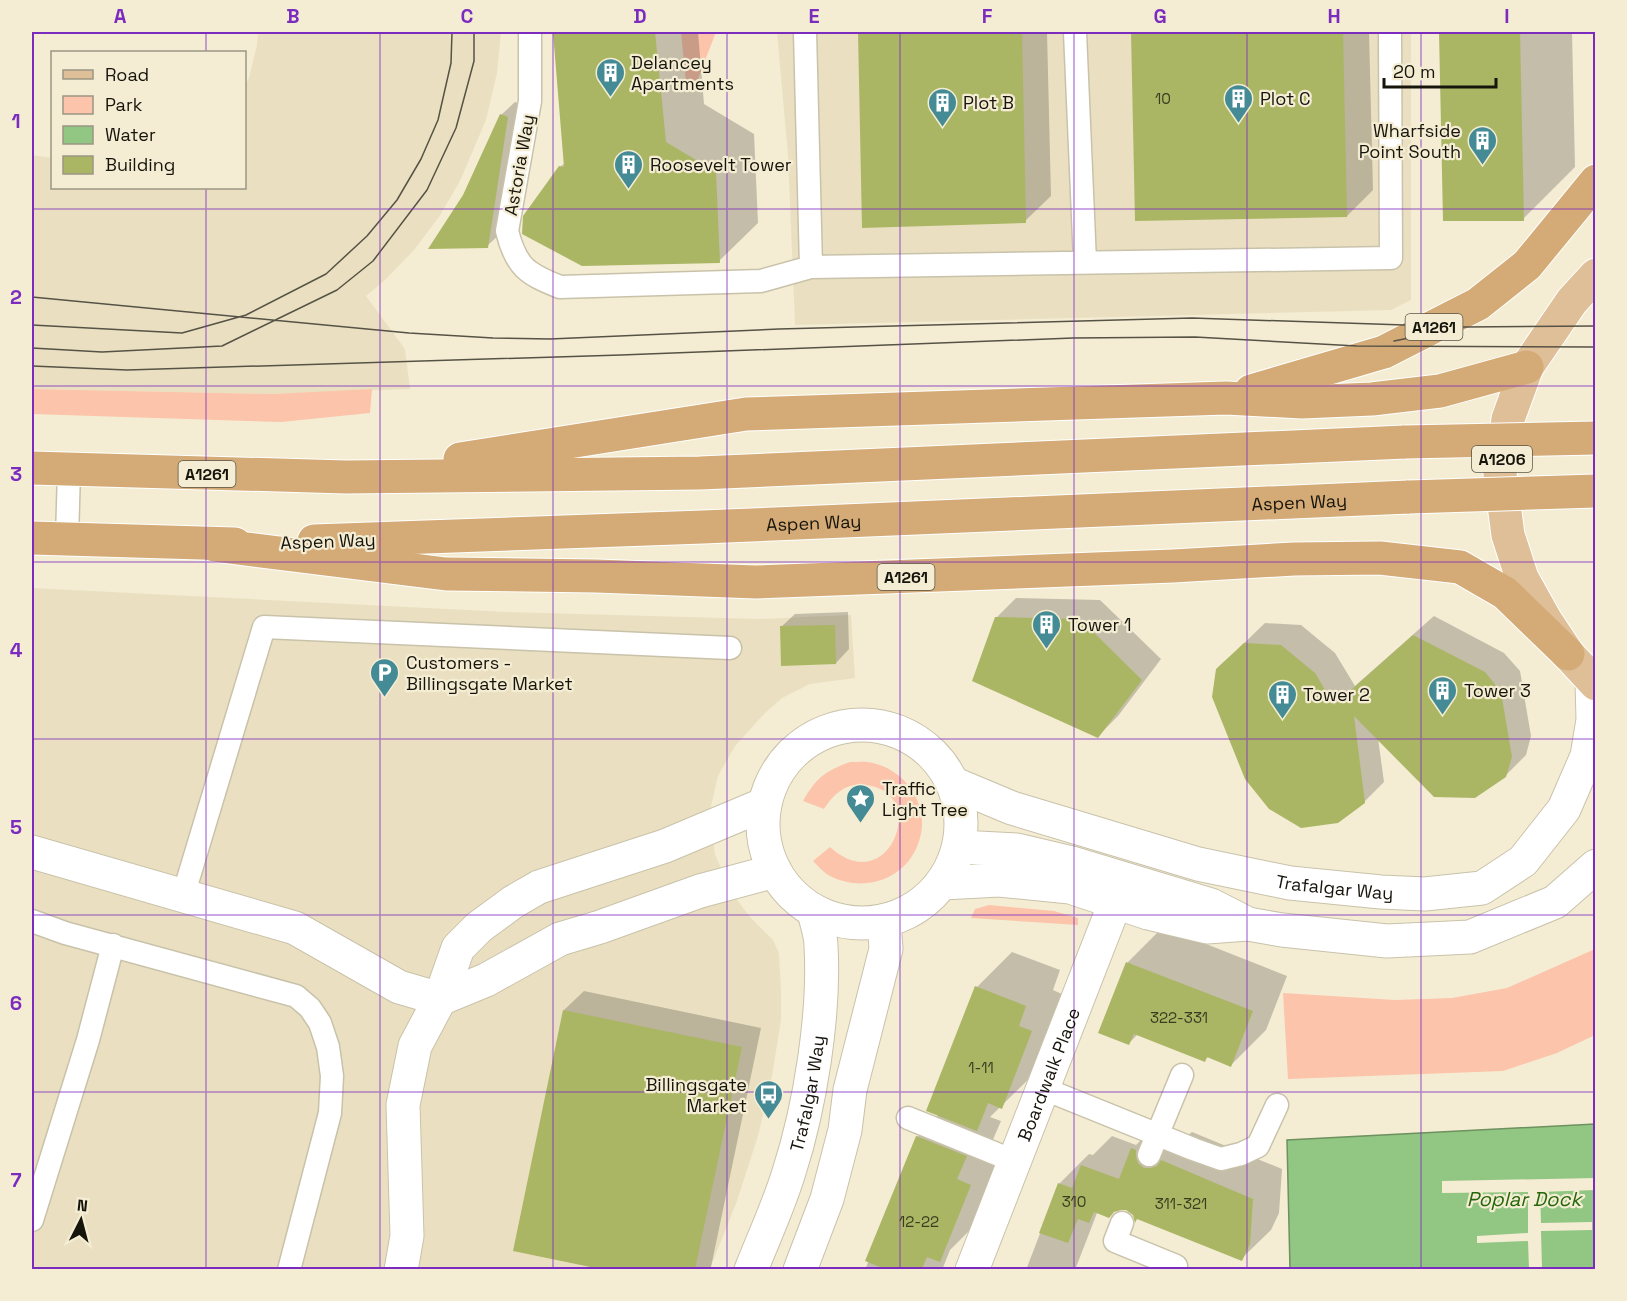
<svg xmlns="http://www.w3.org/2000/svg" width="1627" height="1301" viewBox="0 0 1627 1301" font-family="'Space Grotesk',sans-serif">
  <rect width="100%" height="100%" fill="#f4edd4"/>
  <path fill="#eae0c1" d="M258 32H501L497 73 486 120 460 181 439 217 414 250 385 280 366 296 405 349 410 389 273 394 32 389V155L52 158V188H244L245 85 249 78 257 45Z
    M777 32H1411V300L1391 310 795 325 788 155Z
    M32 588 507 612 760 619 851 615 855 678 810 684 782 698 764 714 735 746 718 776 709 815 715 854 730 890 749 916 773 940 779 953 781 991V1020L772 1076 758 1136 737 1201 710 1269H32Z"/>
  <path fill="#fcc4aa" d="M681 32H716L696 84 693 86 686 83Z
    M32 389 273 394 372 389 370 413 281 422 32 414Z
    M850 762C858 762 866 761 873 763 908 771 932 809 918 844 905 880 863 893 830 876 824 873 818 866 813 861L830 847C889 901 931 791 865 785 845 783 834 794 824 809L803 801C816 778 825 771 850 762Z
    M989 905 1054 911 1078 918V925L971 918 975 909Z
    M1595 949V1035L1557 1053 1503 1071 1288 1079 1283 993 1395 1000 1452 998 1507 988Z"/>
  <path fill="#92c683" stroke="#6d915f" stroke-width="1.5" d="M1595 1124V1269H1290L1287 1140Z"/>
  <path fill="#f4edd4" d="M1595 1178V1190L1540 1192 1541 1223 1592 1222V1230L1541 1231 1542 1269H1529L1528 1241 1477 1243V1236L1528 1233V1192L1442 1193V1181Z"/>
  <path fill="#0003" d="M555 32H698L704 104 754 134 758 223 719 261 560 167 565 163Z
    M860 32H1047L1051 196 1025 221 863 226Z
    M1132 32H1369L1373 190 1347 216 1137 220Z
    M1441 32H1572L1575 167 1523 219H1445Z
    M515 102 521 104 501 233 487 246 464 195 501 115Z
    M1016 598 1100 600 1161 659 1118 716 1098 736 996 618Z
    M848 612 849 649 836 663 781 627 795 614Z
    M1434 616 1504 653 1520 671 1531 736 1526 755 1505 776 1378 738 1384 782 1364 802 1238 649 1265 623 1301 625 1335 653 1355 686Z
    M1163 927 1287 976 1266 1030 1231 1065 1209 1056 1205 1060 1138 1034 1129 1043 1100 1032 1128 962Z
    M1012 952 1060 970 1053 990 1066 996 1036 1072 990 1117 1001 1121 991 1144 1005 1150 975 1225 950 1250 942 1270H865L917 1137 939 1114 977 987Z
    M584 991 761 1028 711 1267 708 1270H607L514 1250 564 1010Z
    M1162 1119 1165 1126 1186 1137 1192 1132 1282 1169 1279 1213 1271 1230 1241 1259 1134 1214 1127 1209 1097 1213 1075 1270H1026L1059 1184 1089 1154 1093 1155 1112 1136 1136 1145Z"/>
  <path fill="#aab664" d="M553 32H655L666 142 716 172 720 263 582 266 522 234 523 216 559 166 564 167Z
    M858 32H1022L1026 223 862 228Z
    M1131 32H1343L1347 217 1135 221Z
    M1439 32H1520L1524 221H1443Z
    M500 114 508 117 488 248 428 249 463 195Z
    M995 617 1080 619 1142 680 1098 738 972 681Z
    M835 625 836 664 781 666 780 626Z
    M1413 635 1485 672 1501 692 1512 757 1506 777 1475 798 1434 797 1354 716 1365 803 1338 823 1301 828 1269 809 1245 779 1212 697 1216 669 1244 643 1281 645 1315 673 1334 705Z
    M1126 962 1253 1011 1231 1067 1207 1057 1205 1062 1134 1034 1129 1045 1098 1033Z
    M975 986 1026 1006 1019 1026 1032 1031 1002 1109 988 1103 977 1131 926 1111Z
    M563 1010 742 1047 695 1269H600L513 1251Z
    M916 1136 967 1156 957 1179 971 1185 940 1262 927 1257 922 1269H885L865 1261Z
    M1131 1148 1136 1150V1156L1138 1163 1144 1168H1151L1157 1166 1161 1160 1253 1199 1250 1244 1242 1261 1137 1219 1135 1223 1133 1215 1126 1210H1121L1114 1212 1109 1218 1094 1212 1089 1223 1078 1219 1068 1243 1039 1233 1058 1183 1072 1188 1081 1165 1119 1179Z"/>
  <g fill="none" stroke-linecap="round" stroke-linejoin="round">
    <defs>
      <path id="service" d="M530 32V101L507 231C516 267 527 274 560 287L761 281 811 267 1391 258 1390 32
        M805 32 811 267
        M1075 32 1085 262
        M67 539 69 470
        M183 896 264 627 730 648
        M32 921 65 933 296 996 310 1008 320 1023 328 1047 332 1076 330 1113 289 1270
        M1042 1088 1193 1149 1221 1159 1241 1154 1258 1146 1277 1105
        M908 1118 1014 1161
        M1149 1155 1182 1075
        M32 1220 88 1040 113 945
        M1122 1223 1115 1241 1176 1266 1174 1270"/>
      <g id="minor">
        <path d="M32 852 295 928 399 987 440 999 486 980 560 939 600 927 700 891 775 871"/>
        <path d="M401 1270 407 1236 403 1105 415 1046 440 999 458 948 479 927 513 902 539 887 665 846 765 804"/>
        <path id="s1" d="M972 1270 1124 880"/>
      </g>
      <g id="tertiary">
        <circle cx="862" cy="824" r="99"/>
        <path id="s2" d="M952 783 1012 808 1198 864 1290 883 1381 892 1425 894 1482 888 1523 861 1564 809 1587 756 1593 720 1592 682"/>
        <path d="M959 847 1017 850 1072 863 1211 905 1248 924"/>
        <path d="M943 883 999 880 1070 887 1148 913 1207 927 1248 924 1282 930 1387 941 1470 937 1555 902 1596 866"/>
        <path id="s3" d="M751 1270C764 1237 779 1205 789 1172 810 1107 825 1014 821 946 821 934 816 922 814 911"/>
        <path d="M800 1270 827 1199 845 1130 850 1090 886 949 884 921"/>
      </g>
      <path id="primary" d="M1596 275 1572 301 1527 367 1508 419 1500 474 1508 535 1522 578 1546 621 1568 654 1596 684"/>
      <g id="trunk">
        <path d="M1251 391 1384 352 1478 304 1527 265 1596 181"/>
        <path d="M460 459 746 414 1226 398 1302 402 1372 399 1440 391 1527 367"/>
        <path d="M32 468 346 477 700 473 1405 442"/>
        <path d="M32 538 235 544"/>
        <path id="s4" d="M314 541 703 527 1409 497"/>
        <path d="M214 545 446 574 596 576 756 582 1173 566 1294 559 1380 558 1460 567 1505 593 1568 654"/>
      </g>
    </defs>
    <use href="#service" stroke="#c9c2aa" stroke-width="25"/>
    <use href="#minor" stroke="#c9c2aa" stroke-width="35"/>
    <use href="#tertiary" stroke="#c9c2aa" stroke-width="35"/>
    <use href="#primary" stroke="#fff" stroke-width="35"/>
    <use href="#trunk" stroke="#fff" stroke-width="35"/>
    <use href="#service" stroke="#fff" stroke-width="22"/>
    <use href="#minor" stroke="#fff" stroke-width="33"/>
    <use href="#tertiary" stroke="#fff" stroke-width="33"/>
    <use href="#primary" stroke="#dfbf98" stroke-width="33"/>
    <use href="#trunk" stroke="#d4aa76" stroke-width="33"/>
    <path stroke="#565245" stroke-width="1.5" d="M32 297 409 333 493 338 550 339 779 329 1192 318 1464 327 1596 326
      M32 325 182 333 246 315 326 274 367 236 397 200 421 159 438 120 451 63 452 32
      M1394 341 1444 331
      M32 348 102 352 222 346 337 290 373 261 427 190 456 128 474 61V32
      M32 366 127 370 621 355 1073 338 1195 337 1357 346 1596 347"/>
    <defs>
      <path id="trunk-bridge" d="M1405 442 1596 438
        M1409 497 1596 491"/>
    </defs>
    <use href="#trunk-bridge" stroke="#fff" stroke-width="35" stroke-linecap="butt"/>
    <use href="#trunk-bridge" stroke="#d4aa76" stroke-width="33"/>
  </g>
  <path fill="none" stroke="#7b2cbf" stroke-width="1.5" stroke-opacity="0.55" d="M206 32V52M380 32V1270M553 32V1270M727 32V1270M900 32V1270M1074 32V1270M1247 32V1270M1421 32V1270M206 188V1270M32 209H1596M32 386H1596M32 562H1596M32 739H1596M32 915H1596M32 1092H1596"/>
  <defs>
    <symbol id="building-pin" viewBox="-11 -11 22 30"><path d="M0 17L-7.5 6A9.5 9.5 0 1 1 7.5 6Z" fill="#458b95" stroke="#f4edd4"/><path d="M-4-6H4V6H1V3H-1V6H-4ZM-2.5-4.3h1.7v1.8h-1.7ZM.8-4.3h1.7v1.8H.8ZM-2.5-1h1.7V.8h-1.7ZM.8-1h1.7V.8H.8Z" fill="#fff"/></symbol>
    <symbol id="parking-pin" viewBox="-11 -11 22 30"><path d="M0 17L-7.5 6A9.5 9.5 0 1 1 7.5 6Z" fill="#458b95" stroke="#f4edd4"/><path d="M-3.5-5.5H1a3.5 3.5 0 0 1 0 7H-1V5.5H-3.5ZM-1-3.4V-.6H.8a1.4 1.4 0 0 0 0-2.8Z" fill="#fff"/></symbol>
    <symbol id="sight-pin" viewBox="-11 -11 22 30"><path d="M0 17L-7.5 6A9.5 9.5 0 1 1 7.5 6Z" fill="#458b95" stroke="#f4edd4"/><path d="M0-6L1.8-2.2L6-1.7L2.9 1.2L3.7 5.4L0 3.3L-3.7 5.4L-2.9 1.2L-6-1.7L-1.8-2.2Z" fill="#fff"/></symbol>
    <symbol id="bus-pin" viewBox="-11 -11 22 30"><path d="M0 17L-7.5 6A9.5 9.5 0 1 1 7.5 6Z" fill="#458b95" stroke="#f4edd4"/><path d="M-5-6H5V4H4V6H2V4H-2V6H-4V4H-5ZM-3.5-4V0h7V-4ZM-3.5 1.2v1.5H-2V1.2ZM2 1.2v1.5H3.5V1.2Z" fill="#fff"/></symbol>
  </defs>
  <g fill-rule="evenodd">
    <use href="#building-pin" x="594" y="56" width="33" height="45"/>
    <use href="#building-pin" x="1222" y="82" width="33" height="45"/>
    <use href="#building-pin" x="926" y="86" width="33" height="45"/>
    <use href="#building-pin" x="1466" y="124" width="33" height="45"/>
    <use href="#building-pin" x="612" y="148" width="33" height="45"/>
    <use href="#building-pin" x="1030" y="608" width="33" height="45"/>
    <use href="#parking-pin" x="368" y="656" width="33" height="45"/>
    <use href="#building-pin" x="1426" y="674" width="33" height="45"/>
    <use href="#building-pin" x="1266" y="678" width="33" height="45"/>
    <use href="#sight-pin" x="844" y="782" width="33" height="45"/>
    <use href="#bus-pin" x="752" y="1078" width="33" height="45"/>
  </g>
  <g text-anchor="middle" dominant-baseline="central" stroke-width="4.5" stroke-linejoin="round" paint-order="stroke">
    <g font-size="15" fill="#3b3c21">
      <text x="1163" y="98">10</text>
      <text x="1179" y="1017">322-331</text>
      <text x="981" y="1067">1-11</text>
      <text x="1074" y="1201">310</text>
      <text x="1181" y="1203">311-321</text>
      <text x="919" y="1221">12-22</text>
    </g>
    <g fill="#f4edd4" stroke="#595547" stroke-width="1.5">
      <rect x="1405.5" y="314" width="57" height="26" rx="4.5"/>
      <rect x="1472" y="446" width="60" height="26" rx="4.5"/>
      <rect x="178.5" y="461" width="57" height="26" rx="4.5"/>
      <rect x="877.5" y="564" width="57" height="26" rx="4.5"/>
    </g>
    <g font-size="16" font-weight="bold" fill="#16140b">
      <text x="1434" y="327">A1261</text>
      <text x="1502" y="459">A1206</text>
      <text x="207" y="474">A1261</text>
      <text x="906" y="577">A1261</text>
    </g>
    <g font-size="18" fill="#16140b" stroke="#f4edd4" text-anchor="start">
      <text x="631" y="62">Delancey<tspan x="631" dy="21">Apartments</tspan></text>
      <text x="1260" y="98">Plot C</text>
      <text x="963" y="102">Plot B</text>
      <text x="1461" y="130" text-anchor="end">Wharfside<tspan x="1461" dy="21">Point South</tspan></text>
      <text x="650" y="164">Roosevelt Tower</text>
      <text x="1068" y="624">Tower 1</text>
      <text x="406" y="662">Customers -<tspan x="406" dy="21">Billingsgate Market</tspan></text>
      <text x="1464" y="690">Tower 3</text>
      <text x="1303" y="694">Tower 2</text>
      <text x="882" y="788">Traffic<tspan x="882" dy="21">Light Tree</tspan></text>
      <text x="747" y="1084" text-anchor="end">Billingsgate<tspan x="747" dy="21">Market</tspan></text>
    </g>
    <g font-size="18" fill="#16140b" stroke="#f4edd4">
      <text transform="translate(519 165) rotate(-80)">Astoria Way</text>
      <text stroke="none"><textPath href="#s4" startOffset="986">Aspen Way</textPath></text>
      <text stroke="none"><textPath href="#s4" startOffset="500">Aspen Way</textPath></text>
      <text transform="translate(328 541) rotate(-2)">Aspen Way</text>
      <text stroke="none"><textPath href="#s2" startOffset="398">Trafalgar Way</textPath></text>
      <text stroke="none"><textPath href="#s1" startOffset="210">Boardwalk Place</textPath></text>
      <text stroke="none"><textPath href="#s3" startOffset="186">Trafalgar Way</textPath></text>
    </g>
    <g font-size="20" font-style="italic" fill="#256709" stroke="#f4edd4">
      <text x="1524" y="1199">Poplar Dock</text>
    </g>
  </g>
  <rect width="1627" height="1301" fill="none" stroke="#f4edd4" stroke-width="66"/>
  <rect x="51" y="51" width="195" height="138" fill="#f4edd4" stroke="#9b9684" stroke-width="1.5"/>
  <rect x="63" y="70" width="30" height="9" fill="#dfbf98" stroke="#9b9684" stroke-width="1.5"/>
  <text x="105" y="81" font-size="18" fill="#16140b">Road</text>
  <rect x="63" y="96" width="30" height="18" fill="#fcc4aa" stroke="#9b9684" stroke-width="1.5"/>
  <text x="105" y="111" font-size="18" fill="#16140b">Park</text>
  <rect x="63" y="126" width="30" height="18" fill="#92c683" stroke="#9b9684" stroke-width="1.5"/>
  <text x="105" y="141" font-size="18" fill="#16140b">Water</text>
  <rect x="63" y="156" width="30" height="18" fill="#aab664" stroke="#9b9684" stroke-width="1.5"/>
  <text x="105" y="171" font-size="18" fill="#16140b">Building</text>
  <g transform="translate(81 1220) rotate(6)" stroke="#f4edd4" stroke-width="4.5" paint-order="stroke">
  <path d="M0-4.5L10 22L0 15L-10 22Z" fill="#16140b"/>
  <text y="-9" font-size="16" font-weight="bold" text-anchor="middle" fill="#16140b">N</text>
  </g>
  <path d="M1384 78v9h112v-9" fill="none" stroke="#16140b" stroke-width="3"/>
  <text x="1393" y="78" font-size="18" fill="#16140b" stroke="#f4edd4" stroke-width="4.5" paint-order="stroke">20 m</text>
  <rect x="33" y="33" width="1561" height="1235" fill="none" stroke="#7b2cbf" stroke-width="2"/>
  <g font-size="20" text-anchor="middle" font-weight="bold" fill="#7b2cbf">
    <text x="120" y="23">A</text>
    <text x="293" y="23">B</text>
    <text x="467" y="23">C</text>
    <text x="640" y="23">D</text>
    <text x="814" y="23">E</text>
    <text x="987" y="23">F</text>
    <text x="1160" y="23">G</text>
    <text x="1334" y="23">H</text>
    <text x="1507" y="23">I</text>
    <text x="16" y="128">1</text>
    <text x="16" y="304">2</text>
    <text x="16" y="481">3</text>
    <text x="16" y="657">4</text>
    <text x="16" y="834">5</text>
    <text x="16" y="1010">6</text>
    <text x="16" y="1187">7</text>
  </g>
</svg>
